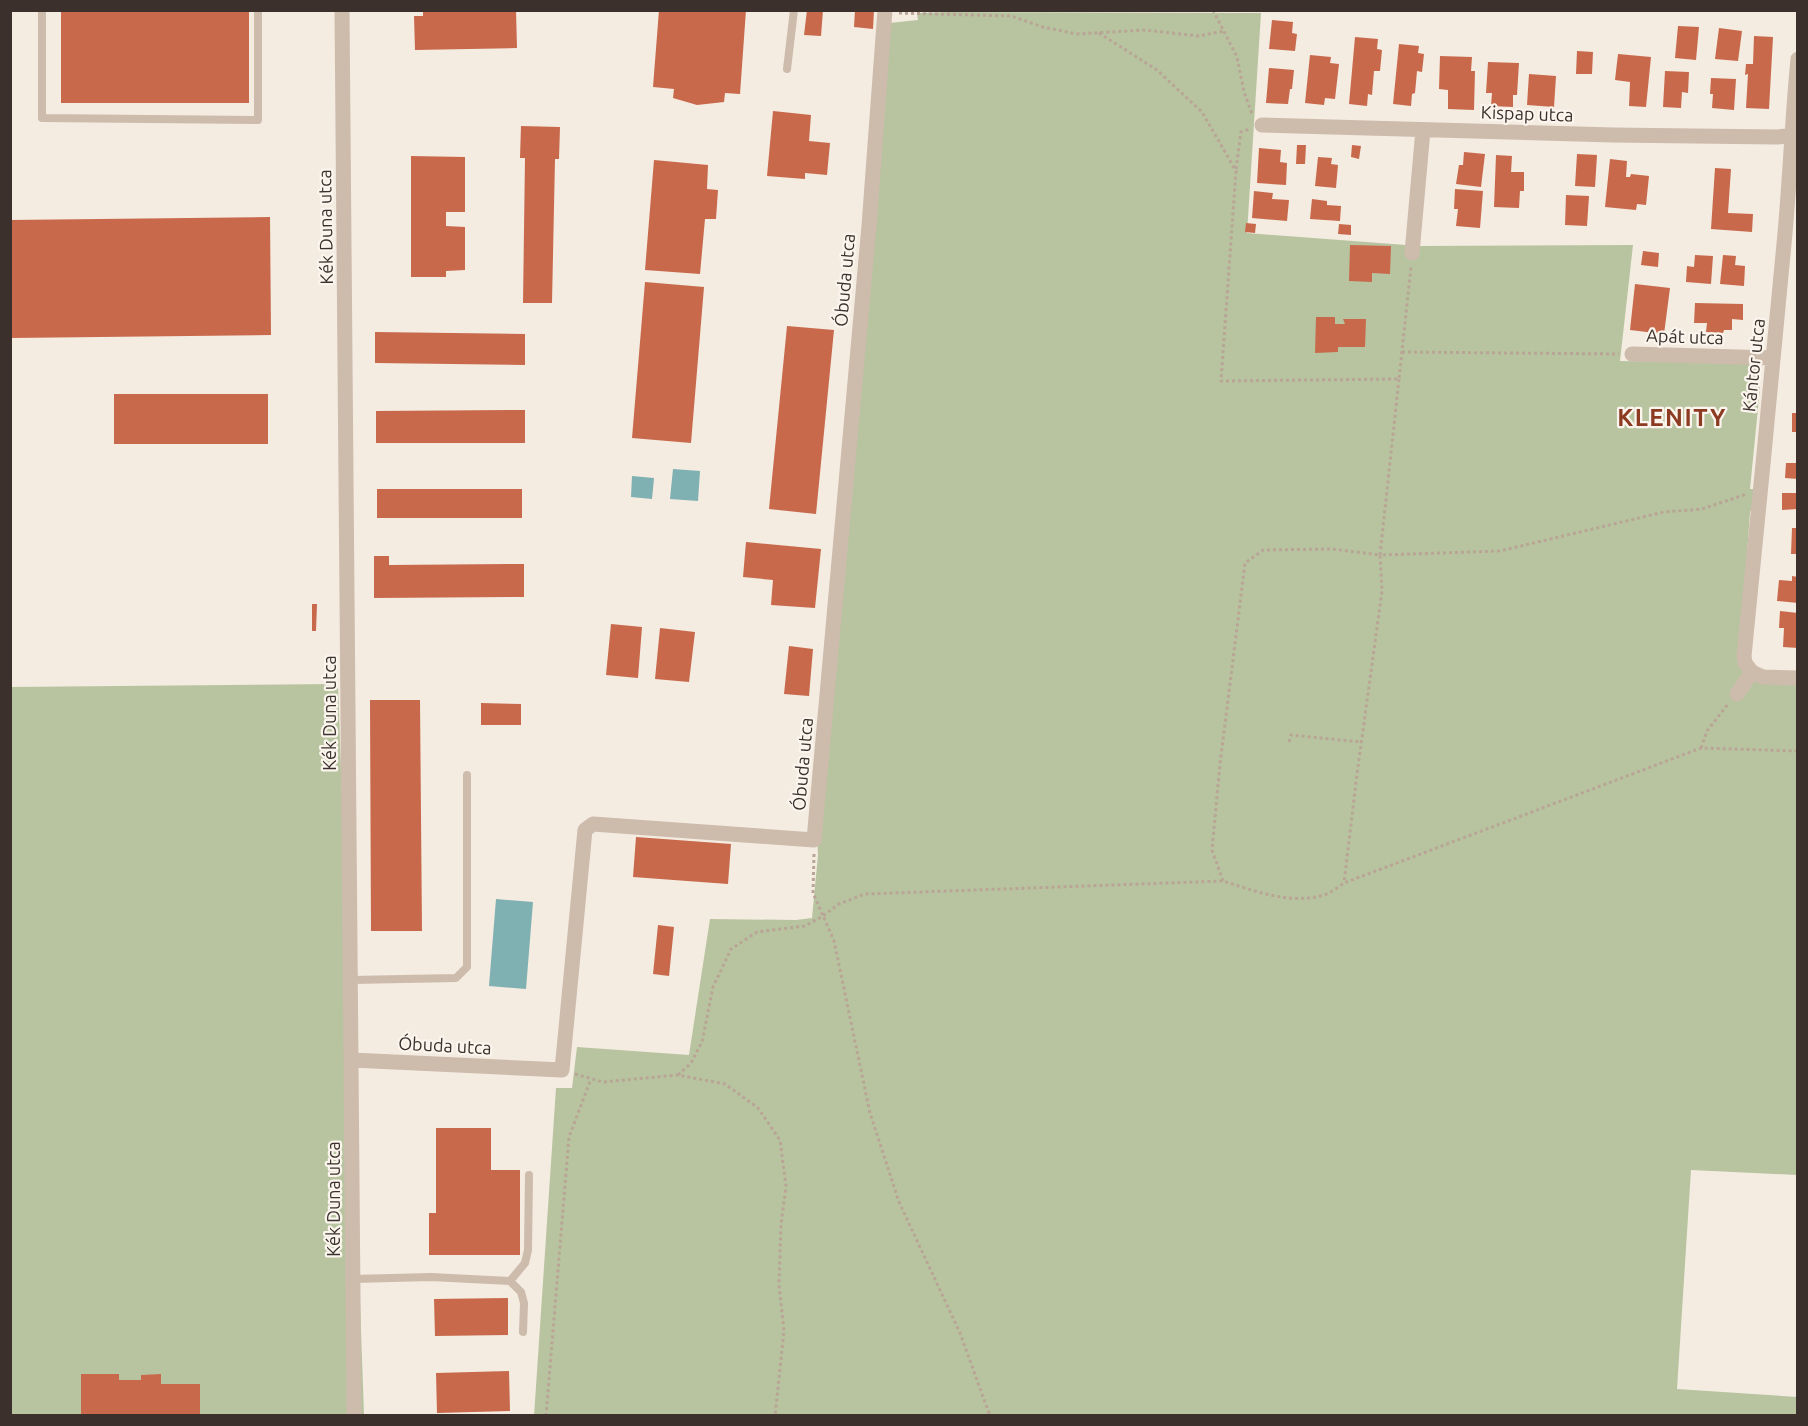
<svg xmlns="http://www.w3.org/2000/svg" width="1808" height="1426" viewBox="0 0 1808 1426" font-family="Ubuntu,sans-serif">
  <rect width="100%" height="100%" fill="#f4ebe1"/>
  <path fill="#b8c4a0" d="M948 12 1261 13 1247 233 1419 246 1633 245 1620 361 1758 363 1756 378 1760 388 1750 489H1757L1750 513 1739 663 1797 683V1175L1691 1170 1677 1389 1797 1397V1415L534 1416 556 1088H572L577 1047 689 1055 710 919 796 920 812 918 818 855 817 836 890 23 918 20 917 13Z
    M338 684 364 1415H11L10 687Z"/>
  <path fill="#7fb0b2" d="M673 469 700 471 698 501 670 499Z
    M632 476 654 478 652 499 631 497Z
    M496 899 533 902 526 989 489 986Z"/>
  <path fill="#c8694b" d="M61 10H249V103H61Z
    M423 10H516L517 48 415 50 414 16H423Z
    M659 10H746L740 94 725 93 724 102 697 105 673 98 674 89 653 87Z
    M807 10H823L821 36 804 35Z
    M855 10H874L873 29 854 27Z
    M1272 20 1293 22 1292 33 1297 34 1295 51 1269 49Z
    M1678 26 1699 27 1696 60 1675 58Z
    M1719 28 1742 31 1738 61 1715 59Z
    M1754 36 1773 37 1769 109 1746 108 1748 74 1745 75 1746 64H1753Z
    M1355 37 1378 39 1377 49 1382 50 1380 71H1374L1372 95 1368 94 1367 106 1349 104Z
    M1399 44 1419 46 1418 53 1424 54 1422 72 1417 71 1415 93 1412 94 1411 106 1393 104Z
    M1577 51 1593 52 1592 74H1576Z
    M1618 54 1651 57 1646 107 1629 106 1630 82 1615 80Z
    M1310 55 1331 57 1330 63 1339 64 1335 99 1325 98 1324 105 1305 103Z
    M1440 56 1472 57 1471 71H1475L1474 110 1448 109V90L1439 89Z
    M1488 62 1519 63 1517 95H1513V107L1491 106 1492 93H1486Z
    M1269 68 1294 70 1292 89H1290L1288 104 1266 103Z
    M1665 71 1689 72 1688 93 1682 92 1681 108 1663 107Z
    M1529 74 1556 76 1554 107 1527 105Z
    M1711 78 1736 79 1734 110 1712 108 1713 94H1710Z
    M773 111 811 115 809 141 830 143 827 175 805 173V179L767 176Z
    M521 126 560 127 559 159H555L552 303H523L525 158H520Z
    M1297 145H1306L1305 164H1296Z
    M1352 145 1361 146 1359 159 1351 157Z
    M1259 148 1281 150 1280 162 1287 163 1286 185 1257 183Z
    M1464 152 1485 154 1481 187 1456 184 1459 165H1463Z
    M1577 154 1597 155 1595 187 1575 186Z
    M1496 155 1512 156 1511 172H1524V191H1520L1519 208 1494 207Z
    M411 156 465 157V212H446V226L465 227V270L446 271V277H411Z
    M1318 157 1332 158 1331 164 1338 165 1336 188 1315 186Z
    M1610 159 1627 161 1626 177H1630L1631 174 1649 176 1646 205 1637 204 1636 210 1605 207Z
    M654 160 708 165 707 189 718 190 716 219H705L700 274 645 270Z
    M1715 168 1731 169 1728 213 1753 214 1752 232 1711 229Z
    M1455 189 1483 191 1480 228 1456 226 1458 209H1454Z
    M1254 191 1273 193 1272 199 1289 200 1287 221 1252 218Z
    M1566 195 1589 196 1587 226 1565 225Z
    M1312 199 1327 201V205L1341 206 1340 221 1310 219Z
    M270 217 271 335 10 338V220Z
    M1246 223 1256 224 1255 233 1245 232Z
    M1339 224 1351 225V235L1338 234Z
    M1350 245 1391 246 1390 274 1372 273V282L1349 281Z
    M1643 251 1659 253 1658 267 1641 265Z
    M1695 255 1713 256 1711 284 1686 282 1687 266 1694 267Z
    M1723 255 1736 256 1735 265 1745 266 1744 286 1720 284Z
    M645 282 704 287 691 443 632 438Z
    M1635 284 1670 288 1664 334 1630 330Z
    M1695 303 1743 304V320L1732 319V330H1724L1723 333 1706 332 1707 323H1694Z
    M1316 317H1335V324H1345L1343 319H1366L1365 347H1338V352L1315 353Z
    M787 326 834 330 816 514 769 509Z
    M375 332 525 334V365L375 363Z
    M114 394H268V444H114Z
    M525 410V443H376V411Z
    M1792 413H1798V432H1792Z
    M1786 463H1798V479L1785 478Z
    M377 489H522V518H377Z
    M1782 493H1798V509L1782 510Z
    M1792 528H1798V554H1791Z
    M746 542 821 549 815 608 771 605 773 580 743 577Z
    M374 556H389V565L524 564V597L374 598Z
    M1792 576 1798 577V603L1777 601 1779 580 1792 581Z
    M312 604H317L316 631H312Z
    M1780 611 1798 613V648L1783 647 1784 628H1779Z
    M611 624 642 627 638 678 606 675Z
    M660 628 695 632 689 682 655 679Z
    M789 646 813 649 809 696 784 694Z
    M370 700H420L422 931H371Z
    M481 703 521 704V725H481Z
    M636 837 731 844 728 884 633 877Z
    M658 925 674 927 669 976 653 974Z
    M436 1128H491V1170H520V1255H429V1213H436Z
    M508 1298V1335L435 1336 434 1299Z
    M509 1371 510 1411 437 1413 436 1373Z
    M81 1374H119V1380H141V1375L161 1374V1384H200V1416H81Z"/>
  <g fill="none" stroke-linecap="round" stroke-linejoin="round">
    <path stroke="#b9a596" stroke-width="3" stroke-dasharray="3 3" stroke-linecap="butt" d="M1213 10 1237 57 1244 92 1252 114
      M899 13 1011 16 1043 27 1077 34 1144 30 1199 36 1224 31
      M1099 33 1157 70 1202 112 1236 171 1221 381 1399 379 1411 267
      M1236 169 1241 132 1250 129
      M1402 352 1619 354
      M1399 379 1380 555 1500 551 1664 512 1702 509 1747 494
      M1289 742 1291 735 1361 742
      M1701 748 1707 731 1728 704
      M814 854 813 893 834 941 870 1113 899 1202 960 1333 990 1416
      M1223 881 1212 850 1220 764 1245 563 1263 550 1332 549 1380 555 1382 591 1357 774 1344 883
      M575 1074 603 1082 678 1075 725 1084 758 1108 780 1140 786 1186 781 1225 779 1285 784 1331 775 1416
      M678 1075 691 1063 702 1042 713 987 731 949 757 932 805 926 823 916 839 904 865 894 1223 881C1255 891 1290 905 1324 895 1331 893 1338 887 1344 883L1701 748 1798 751
      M546 1416 569 1137 591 1079"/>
    <path stroke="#cdbbac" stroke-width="8" d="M42 10V118L258 120V10
      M787 69 794 10
      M351 980 456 978 467 967V775
      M353 1279 431 1277 510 1281 521 1292 524 1303 523 1332
      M510 1281 525 1263 528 1250 529 1175"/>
    <path stroke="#cdbbac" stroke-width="15" d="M342 10 354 1416
      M1262 125 1613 135 1777 137 1798 135
      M1412 253 1423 130
      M1632 354 1773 358
      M1752 672 1745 663 1744 656C1757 519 1772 381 1784 244 1790 182 1792 120 1798 59
      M1752 672 1763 677 1798 678
      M1737 694 1752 672
      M352 1060 562 1070 585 830 593 824 814 840 869 226 885 10"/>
  </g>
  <g text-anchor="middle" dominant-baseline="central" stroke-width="4.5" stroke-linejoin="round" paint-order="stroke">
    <g font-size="18" fill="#3b302b" stroke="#fbf5ee">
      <text transform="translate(1527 113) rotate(2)">Kispap utca</text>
      <text transform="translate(325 227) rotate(-91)">Kék Duna utca</text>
      <text transform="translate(844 280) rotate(-85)">Óbuda utca</text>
      <text transform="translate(1685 336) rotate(2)">Apát utca</text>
      <text transform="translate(1753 365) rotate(-84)">Kántor utca</text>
      <text transform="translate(329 713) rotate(-90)">Kék Duna utca</text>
      <text transform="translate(802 764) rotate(-85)">Óbuda utca</text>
      <text transform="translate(445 1045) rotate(3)">Óbuda utca</text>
      <text transform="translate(333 1199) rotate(-90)">Kék Duna utca</text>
    </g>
    <g font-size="24" font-weight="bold" letter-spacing="1.5" fill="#8c3b22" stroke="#fbf5ee">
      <text x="1672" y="417">KLENITY</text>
    </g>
  </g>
  <rect width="1808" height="1426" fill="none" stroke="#3b302b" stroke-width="24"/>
</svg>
